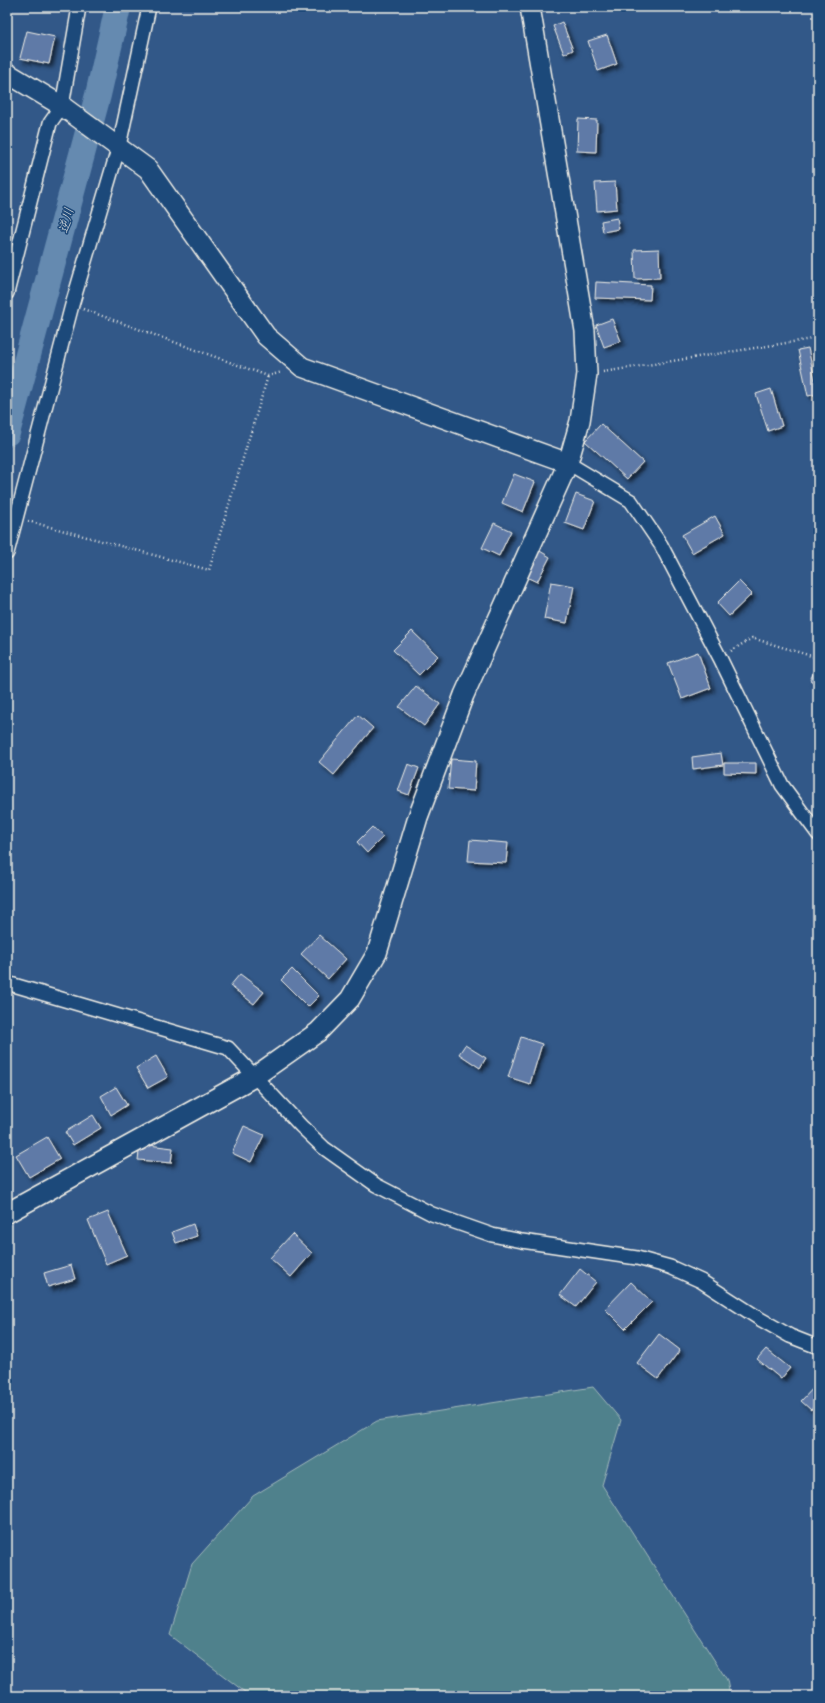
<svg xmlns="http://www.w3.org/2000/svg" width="825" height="1703" viewBox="0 0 825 1703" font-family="'Playpen Sans','Klee One',sans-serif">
  <defs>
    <filter id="shadow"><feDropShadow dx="3.5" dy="3.5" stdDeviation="2" flood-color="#0009"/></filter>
  </defs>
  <rect width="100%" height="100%" fill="#325888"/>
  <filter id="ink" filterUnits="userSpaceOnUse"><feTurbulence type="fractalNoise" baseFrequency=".025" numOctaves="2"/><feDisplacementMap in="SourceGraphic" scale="8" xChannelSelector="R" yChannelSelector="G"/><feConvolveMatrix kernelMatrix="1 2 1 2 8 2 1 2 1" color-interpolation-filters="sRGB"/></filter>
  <g filter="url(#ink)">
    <path fill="#4f818c" stroke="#a2b9ba" d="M593 1387 621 1420 602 1485 727 1680 730 1696H250L170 1635 192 1564 253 1496 377 1421Z"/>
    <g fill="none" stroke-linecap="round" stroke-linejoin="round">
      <path stroke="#658ab0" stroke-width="26" d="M7 433 98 95 118 7"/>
    </g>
    <path fill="#5f7aa7" stroke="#f4f1e8" filter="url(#shadow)" d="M562 22 573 50 564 54 553 26Z
      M27 31 55 37 49 64 20 58Z
      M607 35 617 64 598 71 588 41Z
      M578 119 597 120 596 152 577 151Z
      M615 182 617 209 597 211 595 183Z
      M617 218 619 229 603 232 601 221Z
      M659 249 660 278 635 279 634 250Z
      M596 282 651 285 650 300 595 298Z
      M612 319 621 341 604 347 596 325Z
      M808 348 818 394 808 396 798 350Z
      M771 389 782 426 768 431 756 394Z
      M601 424 643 462 627 479 585 441Z
      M514 474 535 482 523 512 502 503Z
      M576 494 595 501 584 530 565 523Z
      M715 516 725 534 692 553 682 535Z
      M494 523 511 531 499 556 482 548Z
      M538 550 550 557 537 582 524 576Z
      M739 581 752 594 729 616 717 603Z
      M551 582 574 586 567 623 544 619Z
      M412 631 438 656 419 675 393 650Z
      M698 652 711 688 682 699 668 663Z
      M816 668 818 669V685L810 680Z
      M416 686 440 704 424 726 399 707Z
      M358 715 373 728 334 775 319 762Z
      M721 753 723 765 693 769 692 757Z
      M451 759 476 761 474 791 448 789Z
      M724 763H756V774L724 773Z
      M408 764 419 768 409 795 398 791Z
      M372 827 383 837 367 853 357 842Z
      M470 840 508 843 506 863 468 861Z
      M319 935 346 959 328 979 301 954Z
      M292 969 319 996 308 1007 281 980Z
      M240 974 264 992 254 1004 230 986Z
      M521 1037 542 1044 530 1084 508 1077Z
      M465 1045 486 1058 480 1068 459 1054Z
      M156 1056 168 1077 148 1088 136 1068Z
      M116 1087 127 1105 111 1115 101 1096Z
      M93 1115 101 1128 73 1145 65 1132Z
      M244 1126 264 1135 251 1162 232 1153Z
      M47 1137 60 1159 29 1177 16 1155Z
      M140 1144 173 1148 171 1163 138 1160Z
      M108 1212 127 1255 106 1264 88 1220Z
      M193 1224 197 1236 176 1243 172 1232Z
      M292 1234 312 1253 291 1277 270 1258Z
      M71 1265 75 1279 48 1287 44 1273Z
      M580 1269 596 1282 576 1307 560 1295Z
      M631 1282 652 1302 625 1329 605 1309Z
      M659 1334 680 1350 658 1379 637 1363Z
      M766 1349 790 1368 781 1379 757 1359Z
      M818 1383V1402L811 1410 801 1401Z"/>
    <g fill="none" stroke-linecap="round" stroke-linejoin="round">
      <defs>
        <path id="street" d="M7 293 50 123 62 106 79 7
          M568 463 631 501 661 545 720 658 782 785 818 834
          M7 553 72 305 119 146 149 7
          M7 983 228 1048 301 1126 324 1148 376 1185 432 1214 492 1235 522 1241 637 1258 670 1267 701 1281 760 1319 790 1336 818 1347"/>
        <path id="secondary" d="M7 73 62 106 148 169 266 336 302 367 568 463
          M7 1213 254 1077 318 1032 350 999 377 953 418 817 464 695 568 463 580 421 587 374 585 331 530 7"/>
      </defs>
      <use href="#street" stroke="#f4f1e8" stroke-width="16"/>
      <use href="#secondary" stroke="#f4f1e8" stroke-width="22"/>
      <path stroke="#f4f1e8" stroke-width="2.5" stroke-dasharray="1 3" stroke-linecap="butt" d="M83 309 268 376 282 372
        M603 372 818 338
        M28 521 209 570 268 376
        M731 651 752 638 818 658"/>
      <use href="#street" stroke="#1f4a7a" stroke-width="13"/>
      <use href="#secondary" stroke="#1f4a7a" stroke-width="19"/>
    </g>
  </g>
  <g text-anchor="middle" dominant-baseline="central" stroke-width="3" stroke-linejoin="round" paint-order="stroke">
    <g font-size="13" font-style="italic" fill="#d7dcdd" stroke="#1f4a7a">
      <text transform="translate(65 220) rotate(-75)">逆川</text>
    </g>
  </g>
  <rect width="825" height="1703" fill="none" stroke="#1f4a7a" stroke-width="24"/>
  <rect x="12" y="12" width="801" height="1679" fill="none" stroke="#f4f1e8" stroke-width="1.5" filter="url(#ink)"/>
</svg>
